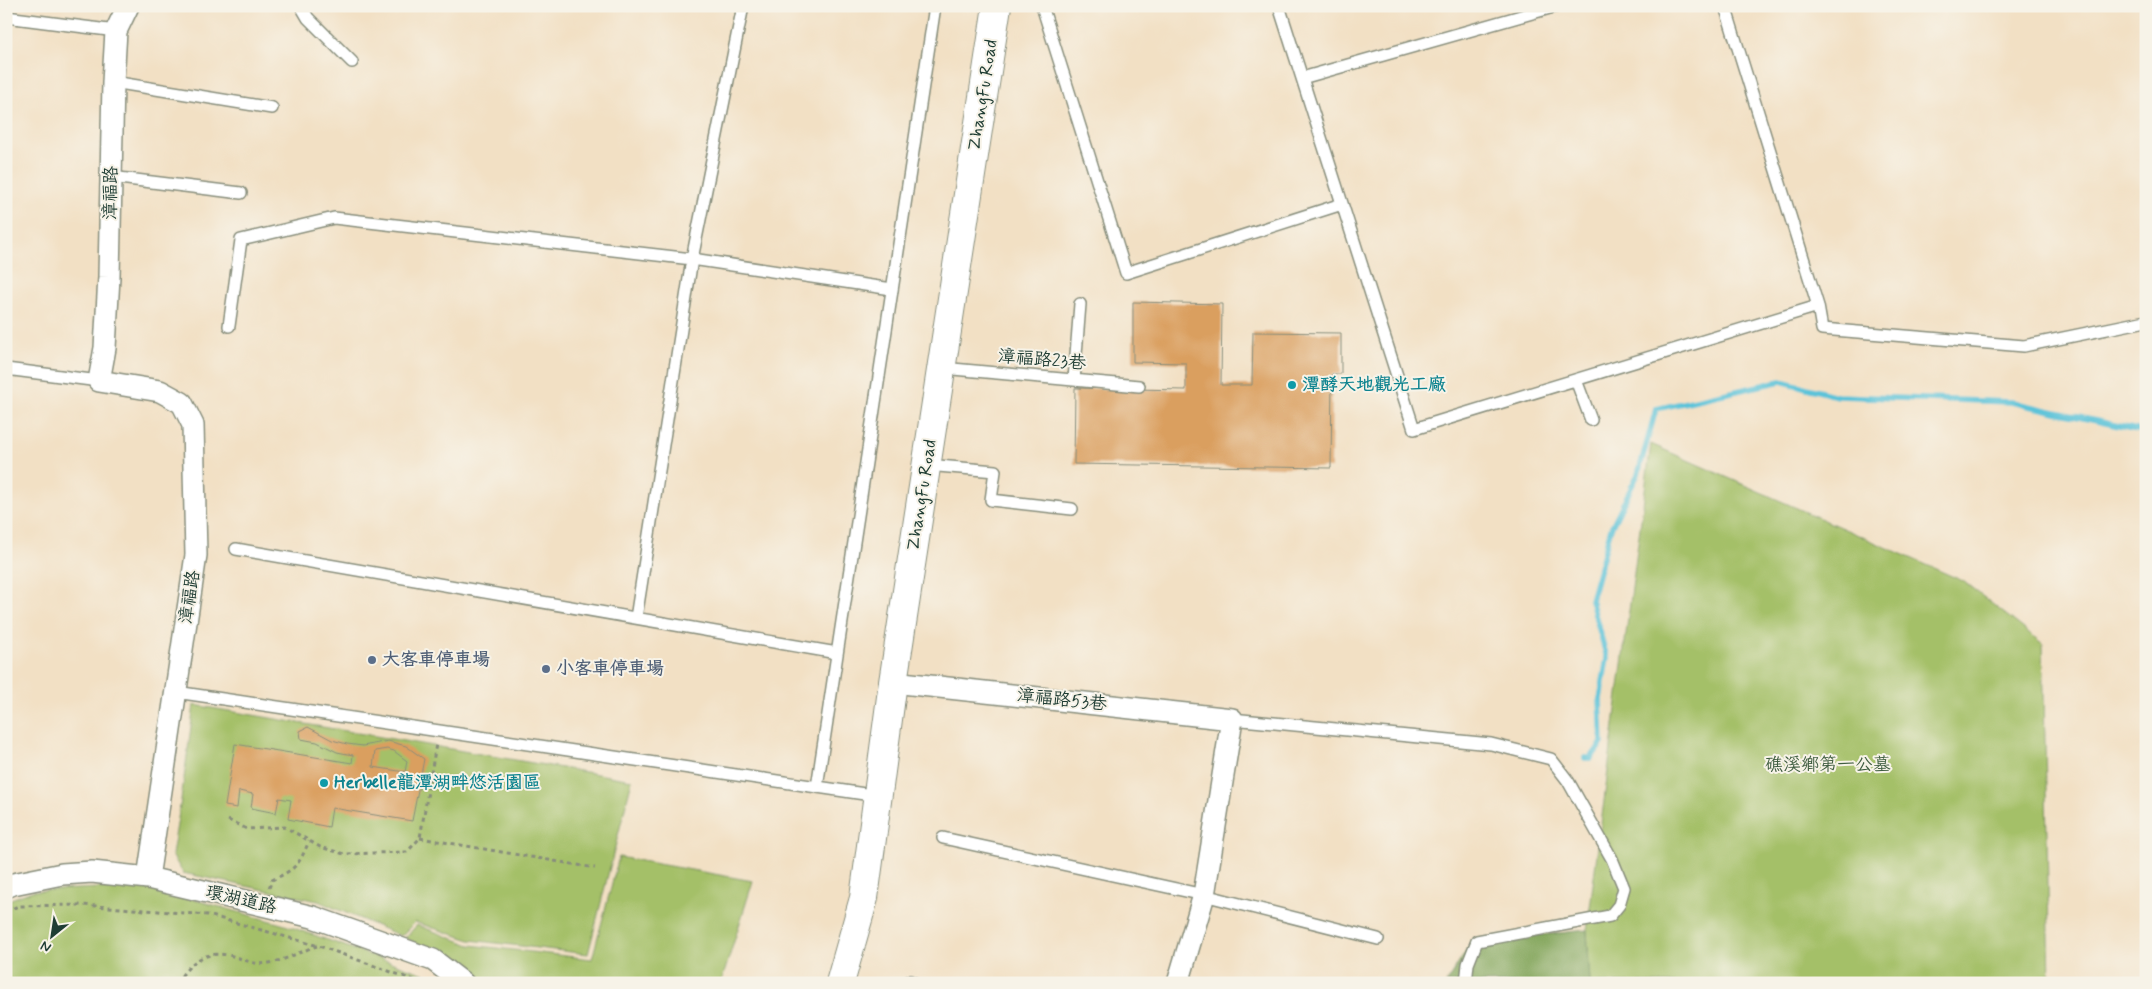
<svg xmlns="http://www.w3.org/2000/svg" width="2152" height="989" viewBox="0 0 2152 989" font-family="Mynerve,'LXGW WenKai TC',sans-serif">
  <rect width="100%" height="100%" fill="#f7f3e8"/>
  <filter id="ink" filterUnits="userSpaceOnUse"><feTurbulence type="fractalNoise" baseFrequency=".02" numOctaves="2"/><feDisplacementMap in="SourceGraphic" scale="10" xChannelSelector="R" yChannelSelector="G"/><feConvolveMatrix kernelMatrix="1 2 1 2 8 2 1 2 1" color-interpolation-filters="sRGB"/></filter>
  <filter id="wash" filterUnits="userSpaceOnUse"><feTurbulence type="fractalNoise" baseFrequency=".0096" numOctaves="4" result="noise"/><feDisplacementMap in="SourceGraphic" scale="20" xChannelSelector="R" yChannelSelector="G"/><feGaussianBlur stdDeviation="1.12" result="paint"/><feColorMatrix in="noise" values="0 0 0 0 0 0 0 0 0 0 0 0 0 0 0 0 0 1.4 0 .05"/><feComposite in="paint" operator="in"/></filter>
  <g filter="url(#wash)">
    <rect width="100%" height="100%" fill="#f2e0c4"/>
    <path fill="#a4c067" stroke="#627e4e" d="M1651 444 1963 581 2043 644 2050 983H1590L1587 930Z
      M194 705 632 780 588 954 470 940 415 922 401 936 318 901 183 873 172 855 181 800Z
      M619 857 753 881 721 983H478L443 956 405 938 417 925 470 945 592 959Z
      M145 886 285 925 450 983H6V901L32 891Z"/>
    <path fill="#83a65c" stroke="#517248" d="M1587 930 1590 983H1446L1472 942Z"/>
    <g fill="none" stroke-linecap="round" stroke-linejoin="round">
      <path stroke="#5cc3d9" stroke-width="5.5" d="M1585 758H1591L1602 743 1600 699 1607 658 1591 600 1611 528 1638 474 1656 409 1781 381 1837 396 2011 402 2146 432"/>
    </g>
    <g id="blocks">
      <path fill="#da9f5f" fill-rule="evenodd" d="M1133 302 1222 304 1221 385H1252L1253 332 1341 333V374H1332L1331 468 1074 464 1075 388 1186 390V363L1133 362Z
        M308 727 332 740 347 744 363 746 388 741 406 746 424 759 412 821 332 808 329 827 288 819 291 800 279 798 276 813 251 808 253 794 239 791 237 808 225 806 235 744 352 763 353 755 337 752 317 742 301 739 300 731ZM387 749 394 751 407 761 405 772 373 767 375 751Z"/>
    </g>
  </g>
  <g filter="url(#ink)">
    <use href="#blocks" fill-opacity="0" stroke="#888e7c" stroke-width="1"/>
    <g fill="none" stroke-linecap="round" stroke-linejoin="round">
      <defs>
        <path id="lane" d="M301 6 308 18 352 62
          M1042 6 1126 273 1342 204
          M1279 6 1414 429 1818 306 1725 6
          M6 17 116 31
          M1302 78 1557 6
          M113 82 272 108
          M111 177 241 193
          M1818 306 1822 329 2024 346 2146 321
          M229 326 241 240 334 218 692 259 892 289
          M942 368 1139 386
          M6 369 99 381
          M1074 380 1080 304
          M1576 380 1591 420
          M927 465 995 471 991 500 1072 509
          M236 549 837 653
          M636 618 692 259 743 6
          M176 692 878 796
          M1232 719 1491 744 1551 759 1568 781 1612 859 1624 888 1619 905 1610 916 1477 941 1468 964 1466 983
          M817 787 935 6
          M943 838 1204 895 1378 939
          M910 981 914 983"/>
        <path id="street" d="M128 6 116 31 113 82 109 277 105 348 99 381 160 391 182 403 193 425 196 555 148 878
          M893 682 1232 719 1204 895 1178 983
          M6 887 13 884 62 874 92 872 148 878 313 917 433 960 463 983"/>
        <path id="secondary" d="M840 983 864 898 893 682 997 6"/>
      </defs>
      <use href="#lane" stroke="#888e7c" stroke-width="14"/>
      <use href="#street" stroke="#888e7c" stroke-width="24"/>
      <use href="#secondary" stroke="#888e7c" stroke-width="30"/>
      <path stroke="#888e7c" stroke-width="3" stroke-dasharray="4 4" stroke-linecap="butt" d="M228 820 247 829 285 827 320 847 344 854 407 852 420 838 436 744
        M420 838 595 868
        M269 888 272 880C296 869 299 865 309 841
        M6 912 18 906 83 905 208 915 322 947 422 983
        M153 982 154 983
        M177 983C189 963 203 951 228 955 243 958 253 966 269 963 282 962 303 950 317 946"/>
      <use href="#lane" stroke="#fff" stroke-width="11"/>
      <use href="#street" stroke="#fff" stroke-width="21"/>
      <use href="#secondary" stroke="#fff" stroke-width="28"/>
    </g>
  </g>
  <g fill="#0f9aa8" stroke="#f7f3e8" stroke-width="2">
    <circle cx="1292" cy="385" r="5"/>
    <circle cx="324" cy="783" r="5"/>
  </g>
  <g fill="#5c6f8a" stroke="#f7f3e8" stroke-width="2">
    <circle cx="372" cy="660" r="5"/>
    <circle cx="546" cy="669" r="5"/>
  </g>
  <g text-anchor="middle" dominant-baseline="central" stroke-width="4" stroke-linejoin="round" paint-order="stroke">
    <g font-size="18" fill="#1f3d34" stroke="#f7f3e8">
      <text transform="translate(983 95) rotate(-81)">ZhangFu Road</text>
      <text transform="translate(111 193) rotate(-89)">漳福路</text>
      <text transform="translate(1042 360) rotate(5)">漳福路23巷</text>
      <text transform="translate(922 495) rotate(-81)">ZhangFu Road</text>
      <text transform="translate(190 597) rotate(-81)">漳福路</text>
      <text transform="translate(1062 700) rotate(6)">漳福路53巷</text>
      <text transform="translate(241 900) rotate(13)">環湖道路</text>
    </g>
    <g font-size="18" font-weight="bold" fill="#0d838f" stroke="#f7f3e8" text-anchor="start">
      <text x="1302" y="385">潭酵天地觀光工廠</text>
      <text x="334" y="783">Herbelle龍潭湖畔悠活園區</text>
    </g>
    <g font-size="18" font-weight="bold" fill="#4e5e75" stroke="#f7f3e8" text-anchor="start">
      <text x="382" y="660">大客車停車場</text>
      <text x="556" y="669">小客車停車場</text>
    </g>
    <g font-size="18" fill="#405e41" stroke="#f7f3e8">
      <text x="1828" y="765">礁溪鄉第一公墓</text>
    </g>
  </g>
  <rect width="2152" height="989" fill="none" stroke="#f7f3e8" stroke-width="25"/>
  <g transform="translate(52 936) rotate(210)" stroke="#f7f3e8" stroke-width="4" paint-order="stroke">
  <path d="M0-4L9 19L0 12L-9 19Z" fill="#1f3d34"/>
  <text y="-8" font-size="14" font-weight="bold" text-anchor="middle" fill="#1f3d34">N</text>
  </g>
</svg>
